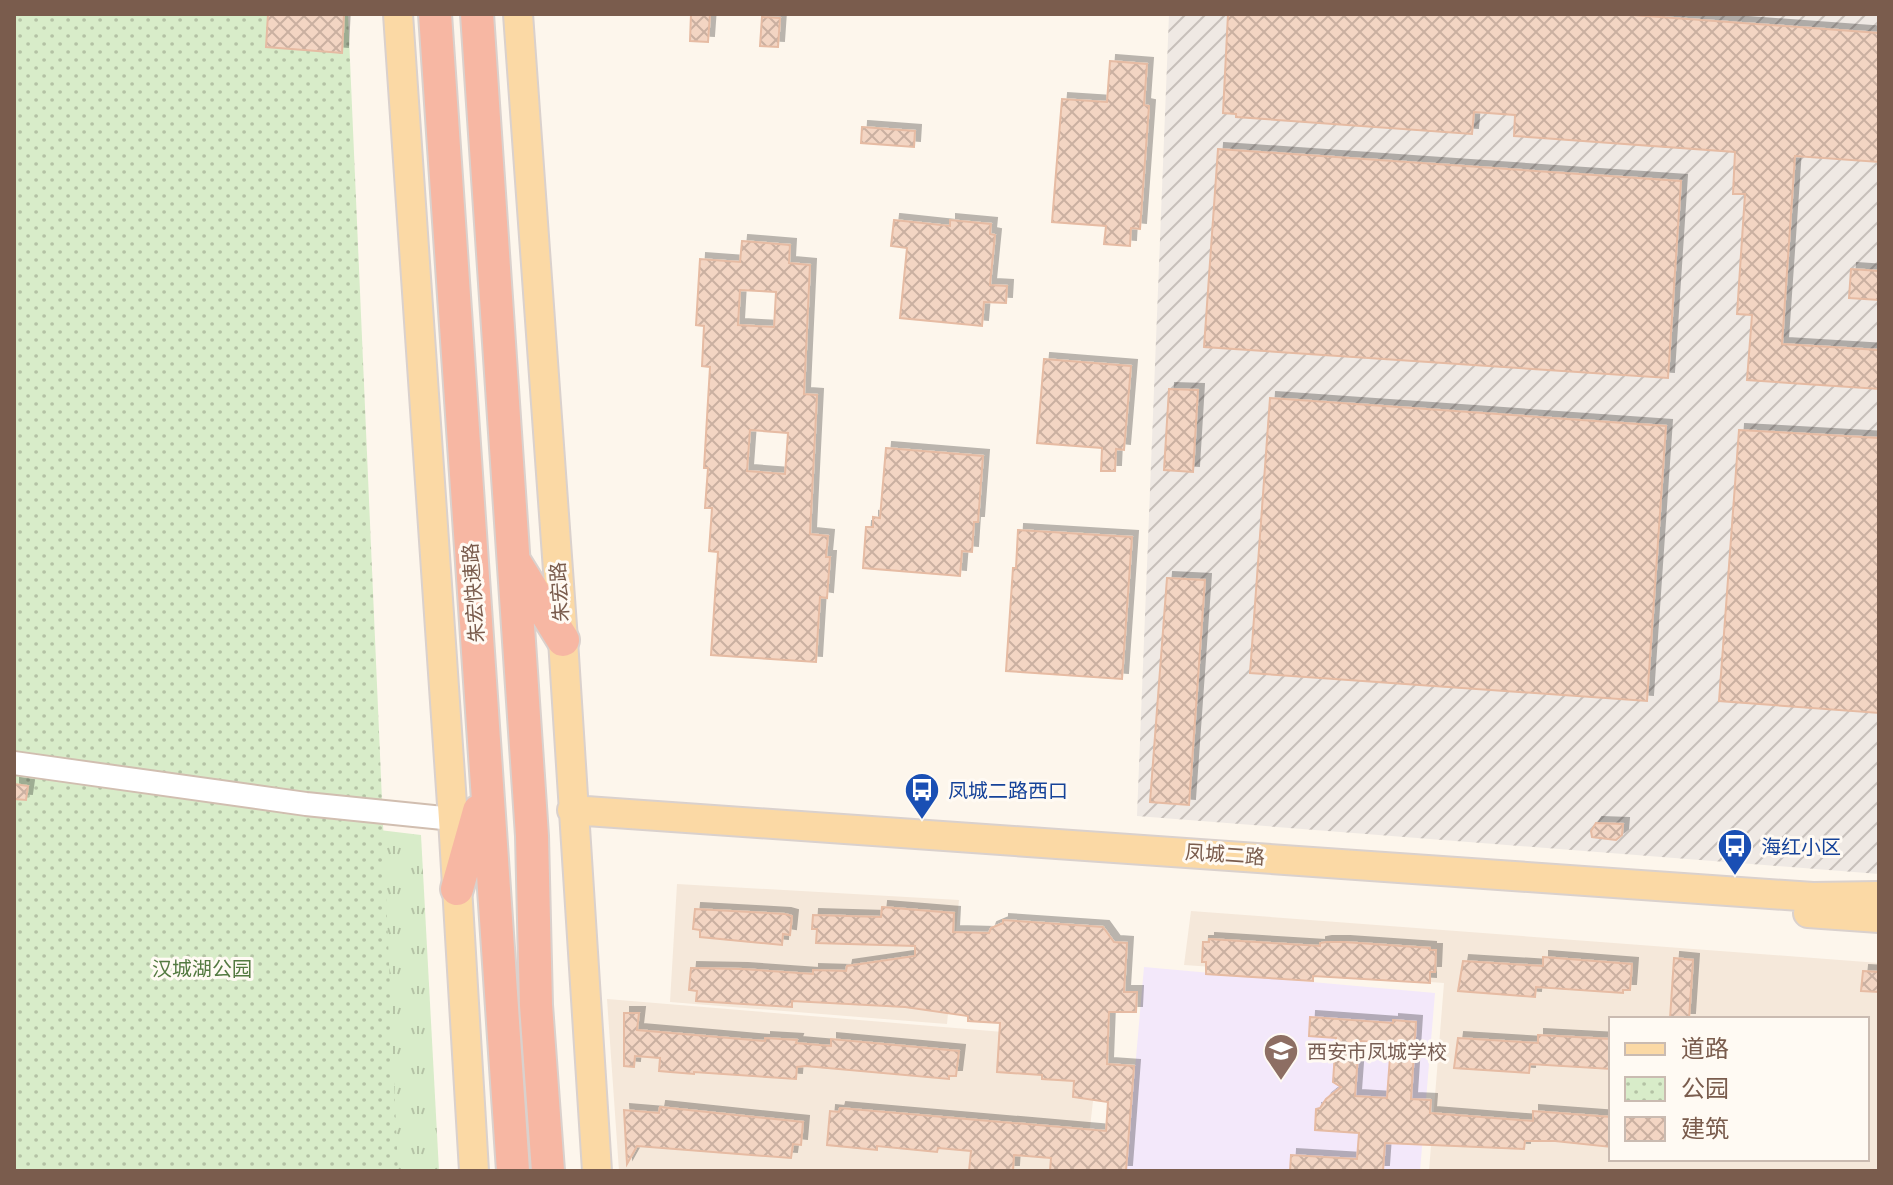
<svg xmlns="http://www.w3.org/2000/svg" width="1893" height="1185" viewBox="0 0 1893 1185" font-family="Manrope,'Noto Sans SC',sans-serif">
  <defs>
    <pattern id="industrial-furrows" width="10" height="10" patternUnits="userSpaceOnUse" patternTransform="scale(2)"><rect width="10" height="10" fill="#efe9e4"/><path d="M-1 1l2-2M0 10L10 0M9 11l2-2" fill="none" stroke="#c7c0bb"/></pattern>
    <pattern id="grass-tufts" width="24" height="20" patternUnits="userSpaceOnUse" patternTransform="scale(2)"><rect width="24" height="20" fill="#d8ecc9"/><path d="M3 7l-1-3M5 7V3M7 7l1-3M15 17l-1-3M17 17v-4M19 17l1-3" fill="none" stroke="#b4c2a5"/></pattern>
    <pattern id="park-dots" width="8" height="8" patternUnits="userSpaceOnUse" patternTransform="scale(2)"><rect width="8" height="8" fill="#d8ecc9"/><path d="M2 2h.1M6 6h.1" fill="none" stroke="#b4c2a5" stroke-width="1.8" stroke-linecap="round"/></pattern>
    <pattern id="building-cross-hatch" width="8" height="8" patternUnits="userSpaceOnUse" patternTransform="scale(2)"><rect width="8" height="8" fill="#f3d5c3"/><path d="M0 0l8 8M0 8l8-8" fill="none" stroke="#cab0a1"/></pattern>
    <filter id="shadow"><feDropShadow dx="6" dy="-6" stdDeviation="0" flood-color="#0004"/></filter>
  </defs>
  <rect width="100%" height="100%" fill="#fdf6ec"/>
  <path fill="#f5e8da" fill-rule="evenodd" d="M677 884 959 900 947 1024 670 1002Z
    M1191 911 1879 963V1171H1429L1444 983 1184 965ZM1611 1019H1867V1159H1611Z
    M607 999 1100 1040 1085 1171H619Z"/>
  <path fill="url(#industrial-furrows)" d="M1169 14H1879V874L1137 816Z"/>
  <path fill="#f3e8fa" d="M1144 967 1435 993 1420 1171H1126Z"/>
  <path fill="url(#grass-tufts)" d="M228 812 421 835 439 1171H275Z"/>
  <path fill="url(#park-dots)" d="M14 14H348L398 1171H14Z"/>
  <path fill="url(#building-cross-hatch)" stroke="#e6bba3" stroke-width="2" fill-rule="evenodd" filter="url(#shadow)" d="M268 14H344L342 53 266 47Z
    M691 14H710L708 42 690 41Z
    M1228 14H1619L1879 33V162L1795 156 1782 344 1879 350V389L1747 380 1752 315 1737 314 1745 194H1733L1735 152 1514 136 1515 115 1474 112 1472 134 1236 117V114L1223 113Z
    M762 17 780 18 778 47 760 46Z
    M1110 61 1147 64 1144 105 1149 106 1140 229 1131 228 1130 246 1104 244 1106 226 1052 222 1062 99 1107 102Z
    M862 127 915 131 914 147 861 143Z
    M1218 149 1681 181 1668 378 1204 347Z
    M894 220 950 226V220L991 224 990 234 995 235 990 285 1007 286 1006 303 984 302 982 326 900 318 907 248 891 246Z
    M742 241 790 245 789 263 810 265 804 394 817 395 810 534 828 536 826 557H830L827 598 820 597 816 662 711 655 718 552 709 551 712 508H705L708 468H704L710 367 702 366 704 326 696 325 700 259 740 262ZM740 290 776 292 774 327 738 325ZM750 430 788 433 785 474 747 471Z
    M1851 269 1879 271V300L1849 298Z
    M1044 359 1131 366 1124 450 1116 449 1115 471H1101L1102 448 1037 443Z
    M1169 389 1198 390 1193 472 1164 470Z
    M1270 398 1666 426 1647 701 1250 673Z
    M1739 430 1879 438V713L1719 701Z
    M886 448 983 456 978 522H974L972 552 962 551 960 576 863 568 866 527H873V517L880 518Z
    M1018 530 1132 537 1122 679 1006 671 1013 568H1016Z
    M1167 578 1205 580 1189 805 1150 802Z
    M14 784 28 786 26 800 14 799Z
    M1596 823 1623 824 1622 835 1616 840 1592 837 1591 831Z
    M882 907 954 913 953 932 989 933 991 928 1003 923V920L1103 927 1114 942 1127 943 1124 992H1137L1136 1012H1109L1107 1064 1134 1066 1126 1171H1050L1051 1158 1014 1155 1013 1171H969L971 1151 938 1148 937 1152 877 1146V1150L827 1145 830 1111 839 1112 840 1108 1106 1131 1108 1102 1073 1097 1074 1081 1042 1079V1075L997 1072 1000 1023 968 1021V1016L905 1007 792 1001V1007L696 1001 697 991 689 990 691 968 742 969 813 974V970L846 971 847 966 915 956V946L816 943 817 929H812L813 915 881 917Z
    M695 909 785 914 792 916 790 935 783 934 782 945 700 937V930L693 929Z
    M1209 939 1320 946V943L1326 942H1344L1430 948V950H1436L1435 972H1430V983L1313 976V981L1206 974V962H1202L1203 942H1209Z
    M1543 957 1632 964 1630 990H1623V993L1536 987 1535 997 1458 991 1463 961 1543 966Z
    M1674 958 1693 960 1689 1019H1670Z
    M1863 971 1879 972V992L1861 991Z
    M624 1013H639L637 1030 765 1041V1038L797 1040 796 1043 831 1046V1039L959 1051 956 1076H949V1079L805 1066 797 1067 796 1079 694 1072V1074L659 1071 660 1058 635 1056 634 1067 624 1066Z
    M1310 1017 1393 1023V1020L1416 1022 1411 1099 1431 1100 1430 1113 1533 1121V1111L1611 1117V1147L1555 1141H1525L1524 1149 1385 1143 1383 1171H1290L1291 1155 1357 1159 1359 1133 1315 1130 1316 1109 1320 1108 1326 1099 1341 1087 1333 1082 1336 1038 1309 1036ZM1359 1041 1391 1043 1387 1098 1355 1096Z
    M1538 1035 1611 1039V1069L1530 1064 1529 1073 1454 1068 1458 1038 1538 1043Z
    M660 1107 803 1122 801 1145 793 1144 791 1158 637 1146 627 1164 624 1110 659 1113Z"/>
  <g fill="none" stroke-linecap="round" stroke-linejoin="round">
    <defs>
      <path id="minor" d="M14 763 306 804 453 819"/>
      <path id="major" d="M398 14 453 819 474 1171
        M518 14 563 640 597 1171
        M572 810 1813 897 1879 896
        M1808 913 1879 918"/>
      <path id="highway" d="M435 14 513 1171
        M477 14 532 836 536 1005 548 1171
        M516 564 563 640
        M457 889 479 811"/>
    </defs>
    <use href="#minor" stroke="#d1beb0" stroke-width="26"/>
    <use href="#major" stroke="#dad1cd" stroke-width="32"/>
    <use href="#highway" stroke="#dad1cd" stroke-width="36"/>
    <use href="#minor" stroke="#fff" stroke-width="22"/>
    <use href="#major" stroke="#fbd9a5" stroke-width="28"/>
    <use href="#highway" stroke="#f7b7a3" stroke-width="32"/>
  </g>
  <defs>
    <symbol id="bus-pin" viewBox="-11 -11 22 30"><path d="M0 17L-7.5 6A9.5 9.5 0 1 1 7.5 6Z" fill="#1a4fb4" stroke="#fffaf3"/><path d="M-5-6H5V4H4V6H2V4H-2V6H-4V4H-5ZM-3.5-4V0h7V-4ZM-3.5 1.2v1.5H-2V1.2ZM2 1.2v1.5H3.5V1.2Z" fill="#fff"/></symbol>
    <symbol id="school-pin" viewBox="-11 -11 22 30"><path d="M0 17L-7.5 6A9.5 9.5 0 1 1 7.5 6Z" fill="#8d6e63" stroke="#fffaf3"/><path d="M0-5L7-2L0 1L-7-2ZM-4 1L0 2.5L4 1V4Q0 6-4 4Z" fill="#fff"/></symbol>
  </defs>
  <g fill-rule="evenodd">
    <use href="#bus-pin" x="902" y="770" width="40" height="54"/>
    <use href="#bus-pin" x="1715" y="826" width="40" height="54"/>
    <use href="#school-pin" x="1261" y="1031" width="40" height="54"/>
  </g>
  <g text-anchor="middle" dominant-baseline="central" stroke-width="6" stroke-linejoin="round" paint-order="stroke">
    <g font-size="20" fill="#7a5c4d" stroke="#fffaf3">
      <text transform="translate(559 592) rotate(-94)">朱宏路</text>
      <text transform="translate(473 593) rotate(-94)">朱宏快速路</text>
      <text transform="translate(1225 854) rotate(4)">凤城二路</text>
    </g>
    <g font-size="20" fill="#164399" stroke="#fffaf3" text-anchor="start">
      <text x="948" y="790">凤城二路西口</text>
      <text x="1761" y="846">海红小区</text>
    </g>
    <g font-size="20" fill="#537a41" stroke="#fffaf3">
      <text x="202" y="968">汉城湖公园</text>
    </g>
    <g font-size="20" fill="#785e54" stroke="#fffaf3" text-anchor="start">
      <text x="1307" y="1051">西安市凤城学校</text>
    </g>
  </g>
  <rect width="1893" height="1185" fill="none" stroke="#7a5c4d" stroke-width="32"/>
  <rect x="1609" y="1017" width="260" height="144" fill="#fffaf3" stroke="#cabbb1" stroke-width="2"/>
  <rect x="1625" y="1043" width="40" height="12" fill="#fbd9a5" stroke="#cabbb1" stroke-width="2"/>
  <text x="1681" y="1057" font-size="24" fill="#7a5c4d">道路</text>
  <rect x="1625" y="1077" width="40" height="24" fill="url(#park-dots)" stroke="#cabbb1" stroke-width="2"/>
  <text x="1681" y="1097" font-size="24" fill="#7a5c4d">公园</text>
  <rect x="1625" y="1117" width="40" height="24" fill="url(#building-cross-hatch)" stroke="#cabbb1" stroke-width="2"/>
  <text x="1681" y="1137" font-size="24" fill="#7a5c4d">建筑</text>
</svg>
